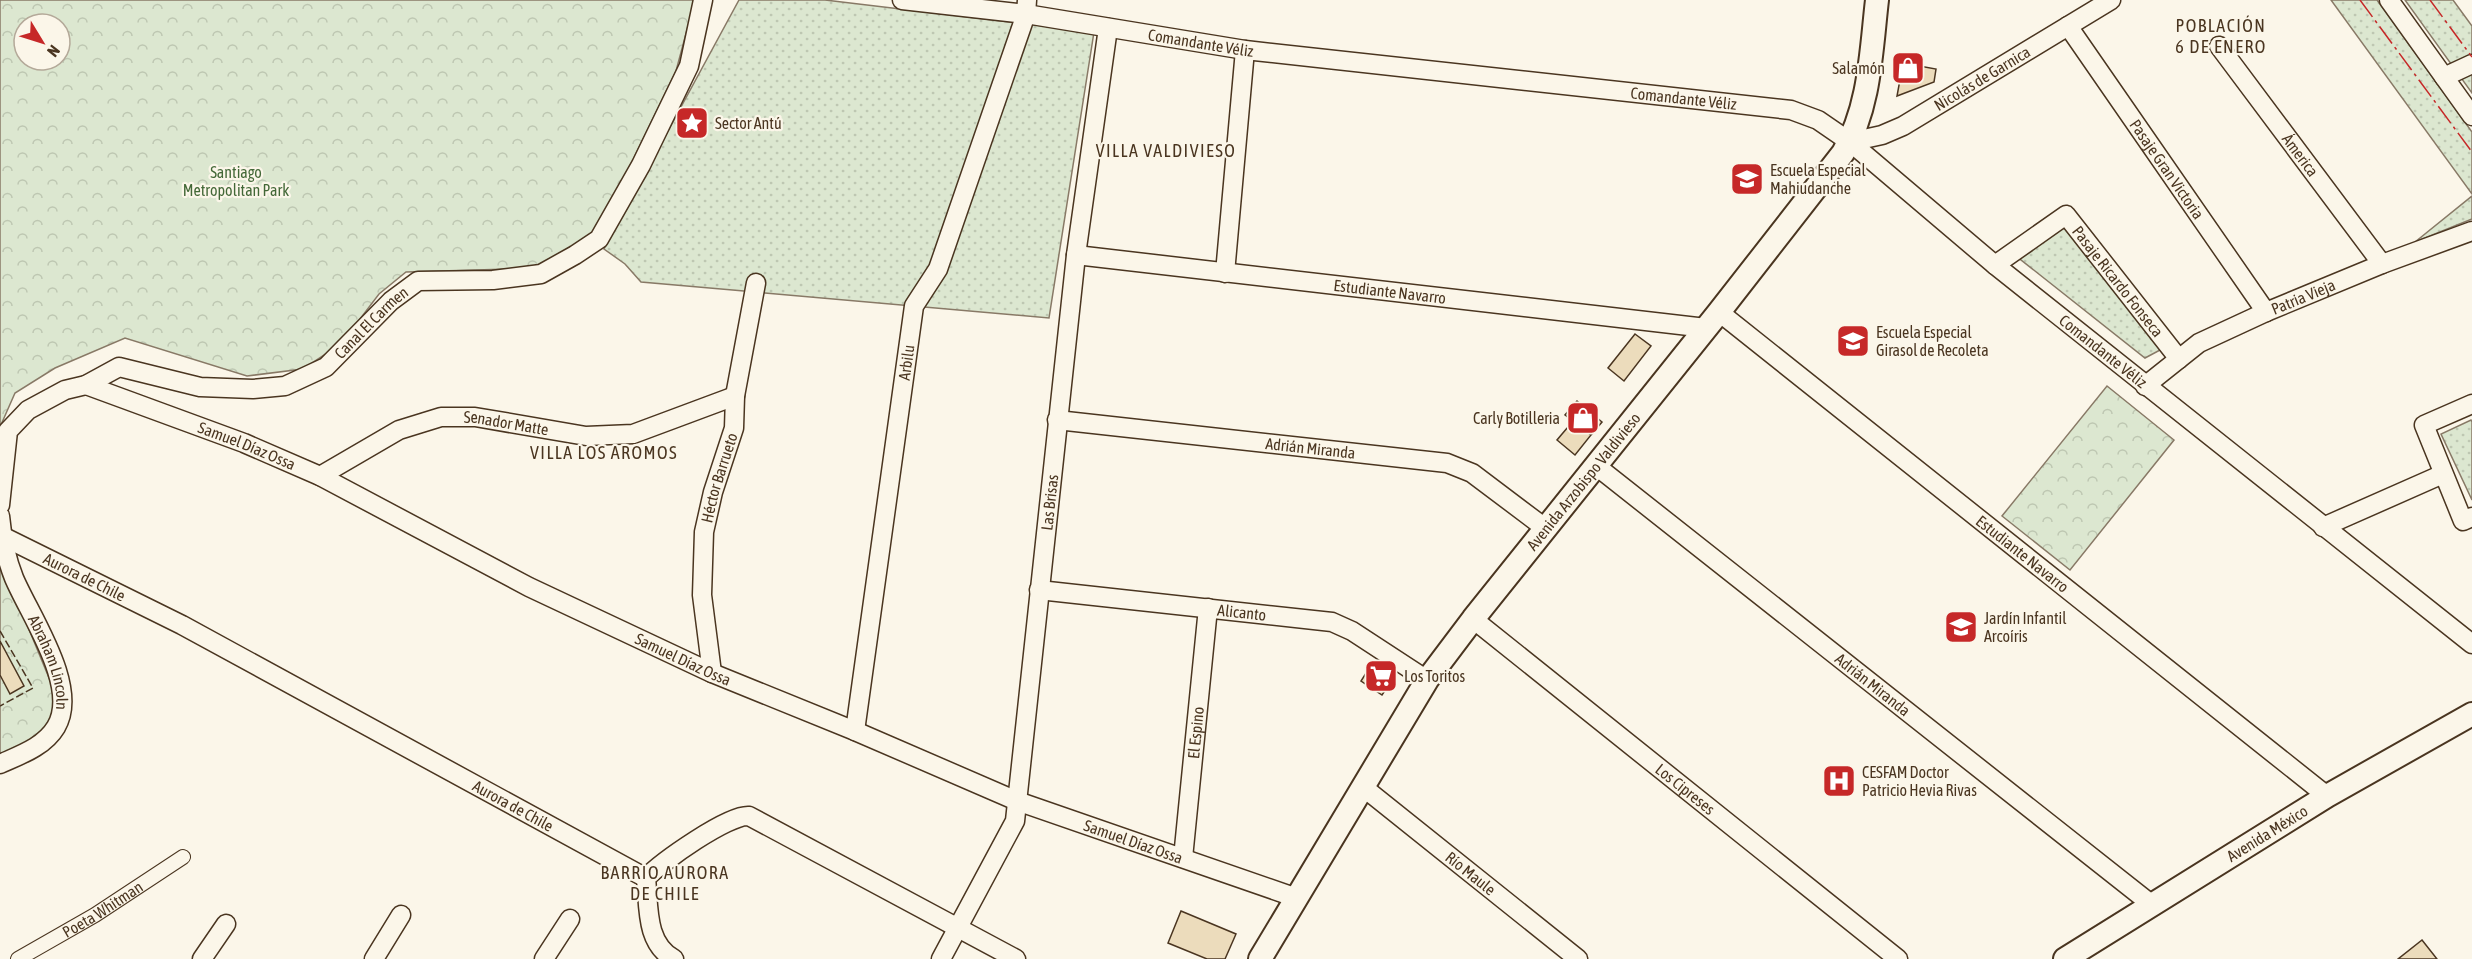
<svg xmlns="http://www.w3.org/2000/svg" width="2472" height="959" viewBox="0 0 2472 959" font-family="'Asap Condensed',sans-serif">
  <defs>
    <pattern id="grass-dots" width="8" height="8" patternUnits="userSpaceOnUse" patternTransform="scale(1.5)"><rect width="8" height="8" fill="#dce7d0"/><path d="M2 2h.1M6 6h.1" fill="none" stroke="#bec7b2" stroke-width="1.8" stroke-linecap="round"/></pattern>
    <pattern id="forest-crowns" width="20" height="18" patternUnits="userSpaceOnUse" patternTransform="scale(1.5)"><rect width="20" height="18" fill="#dce7d0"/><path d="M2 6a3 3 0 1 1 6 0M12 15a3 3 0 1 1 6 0" fill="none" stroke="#bec7b2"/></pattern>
  </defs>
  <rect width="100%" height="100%" fill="#fbf6e9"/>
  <path fill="url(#grass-dots)" stroke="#887966" stroke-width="1.5" d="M739 0H825L1094 32 1049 318 641 282 625 264 604 249Z
    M2331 0H2377L2472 132V194Z
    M2405 0H2453L2472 26V93Z
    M2472 196V219L2415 242Z
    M2064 223 2162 349 2145 358 2016 256Z
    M2471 420 2472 422V500L2441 434Z"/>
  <path fill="url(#forest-crowns)" stroke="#887966" stroke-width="1.5" fill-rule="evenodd" d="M0 0H695L676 71 629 168 590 238 540 268 406 272 379 294 341 344 303 369 247 376 125 338 55 368 15 393 0 427ZM24 24H60V60H24Z
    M2107 386 2174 440 2070 570 2002 516Z
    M0 559 54 690C54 696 57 704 56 709 52 737 22 747 0 757Z"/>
  <path fill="#ecdcbc" stroke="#4a3520" stroke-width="1.5" d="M1903 63 1936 69 1934 82 1897 96Z
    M1635 334 1651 346 1624 381 1608 368Z
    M1577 401 1602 422 1591 435 1565 415Z
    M1573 421 1591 435 1575 455 1557 440Z
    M0 641 24 686 10 694 0 675Z
    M1373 662 1395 676 1382 695 1361 681Z
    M1181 911 1236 934 1225 959H1207L1168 943Z
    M2422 940 2437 959H2398Z"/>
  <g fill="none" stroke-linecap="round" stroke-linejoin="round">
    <defs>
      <g id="pedestrian">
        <path id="s1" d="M18 959 95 915 183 857"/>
      </g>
      <g id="minor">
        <path id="s2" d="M902 0 1026 14 1245 50 1791 110 1818 120 1850 142 1995 265 2472 644"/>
        <path d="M2389 0 2472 116"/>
        <path id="s3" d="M2068 26 2266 312"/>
        <path id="s4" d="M2219 46 2382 264"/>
        <path d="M2444 77 2472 64"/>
        <path id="s5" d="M1850 142 1882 135 1903 126 2111 0"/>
        <path id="s6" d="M1076 255 1706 328"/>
        <path id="s7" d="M1995 265 2066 215 2179 359"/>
        <path d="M1225 273 1245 50"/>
        <path id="s8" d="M1719 312 2327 796"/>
        <path id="s9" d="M86 385 244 443 320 476 529 587 712 673 855 731 1017 801 1297 898"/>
        <path id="s10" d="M2145 386 2199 343 2266 312 2382 264 2472 231"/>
        <path d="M2472 404 2424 425 2463 521 2472 517"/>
        <path id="s11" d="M1057 420 1447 463 1472 473 1545 528"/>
        <path id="s12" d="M1595 465 2151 904"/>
        <path id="s13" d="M320 476 399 430 441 417H475L586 436 633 434 735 396"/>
        <path id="s14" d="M0 505 8 431 28 410 65 390 86 385 119 367 200 387 253 389 285 386 326 367 391 301 418 281 493 280 541 274 575 255 599 239 641 165 689 66 703 0"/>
        <path id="s15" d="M0 516C2 538 6 558 14 578 30 616 80 687 56 727 44 747 20 755 0 764"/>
        <path d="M2323 527 2443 474"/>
        <path id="s16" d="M2 536 182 625 646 878"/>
        <path id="s17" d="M1039 590 1332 622 1352 631 1427 680"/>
        <path id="s18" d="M1473 619 1898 959"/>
        <path id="s19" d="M712 673 702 595 704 532 713 492 734 428 735 396 756 283"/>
        <path id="s20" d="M855 731 914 306 938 269 1026 14 1027 0"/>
        <path id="s21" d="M1363 787 1578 959"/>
        <path id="s22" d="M1183 858 1208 608"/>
        <path d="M646 878C661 862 729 814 749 816L1016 959"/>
        <path d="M646 878C649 906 645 943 674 959"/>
        <path d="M202 959 226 924"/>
        <path d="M374 959 401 915"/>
        <path d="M544 959 570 919"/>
        <path id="s23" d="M941 959 1015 821 1076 255 1108 28"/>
      </g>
      <g id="tertiary">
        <path id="s24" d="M1260 959 1427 680 1473 619 1719 312 1843 153C1870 107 1871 52 1877 0"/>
        <path id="s25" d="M2065 959 2327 796 2472 714"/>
      </g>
    </defs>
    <use href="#pedestrian" stroke="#4a3520" stroke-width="16"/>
    <use href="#minor" stroke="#4a3520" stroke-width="21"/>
    <use href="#tertiary" stroke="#4a3520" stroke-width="26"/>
    <use href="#pedestrian" stroke="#fbf6e9" stroke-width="14"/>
    <use href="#minor" stroke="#fbf6e9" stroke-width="18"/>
    <use href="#tertiary" stroke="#fbf6e9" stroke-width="22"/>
    <path stroke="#4a3520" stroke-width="1.5" stroke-dasharray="8 3" stroke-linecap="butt" d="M0 631 33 688 0 706"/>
    <path stroke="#c62828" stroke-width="1.5" stroke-dasharray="21 4.5 3 4.5" stroke-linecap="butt" d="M2360 0 2472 152
      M2430 0 2472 57"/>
  </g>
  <defs>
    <symbol id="shop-square" viewBox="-11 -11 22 22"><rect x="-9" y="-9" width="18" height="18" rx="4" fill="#c62828" stroke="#fbf6e9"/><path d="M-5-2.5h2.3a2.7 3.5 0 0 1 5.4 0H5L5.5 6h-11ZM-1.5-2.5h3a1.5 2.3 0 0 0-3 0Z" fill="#fff"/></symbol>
    <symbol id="sight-square" viewBox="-11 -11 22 22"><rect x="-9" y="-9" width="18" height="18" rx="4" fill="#c62828" stroke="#fbf6e9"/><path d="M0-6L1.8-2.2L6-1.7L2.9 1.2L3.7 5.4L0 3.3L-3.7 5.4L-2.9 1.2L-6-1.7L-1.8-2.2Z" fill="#fff"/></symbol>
    <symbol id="school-square" viewBox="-11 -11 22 22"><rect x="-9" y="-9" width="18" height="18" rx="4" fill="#c62828" stroke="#fbf6e9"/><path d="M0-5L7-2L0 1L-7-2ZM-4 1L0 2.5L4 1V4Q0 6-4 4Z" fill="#fff"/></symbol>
    <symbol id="supermarket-square" viewBox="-11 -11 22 22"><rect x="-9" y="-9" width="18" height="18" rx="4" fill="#c62828" stroke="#fbf6e9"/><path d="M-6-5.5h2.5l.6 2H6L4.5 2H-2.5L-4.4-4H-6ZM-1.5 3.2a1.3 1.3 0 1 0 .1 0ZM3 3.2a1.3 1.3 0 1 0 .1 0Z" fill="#fff"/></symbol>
    <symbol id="hospital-square" viewBox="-11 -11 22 22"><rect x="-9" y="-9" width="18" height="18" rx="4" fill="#c62828" stroke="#fbf6e9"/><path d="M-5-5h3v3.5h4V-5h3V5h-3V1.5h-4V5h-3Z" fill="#fff"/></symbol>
  </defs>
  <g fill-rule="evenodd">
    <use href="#shop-square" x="1889" y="49" width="38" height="38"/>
    <use href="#sight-square" x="673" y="104" width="38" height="38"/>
    <use href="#school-square" x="1728" y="160" width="38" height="38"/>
    <use href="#school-square" x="1834" y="322" width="38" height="38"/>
    <use href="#shop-square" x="1564" y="399" width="38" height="38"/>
    <use href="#school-square" x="1942" y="608" width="38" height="38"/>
    <use href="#supermarket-square" x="1362" y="657" width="38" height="38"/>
    <use href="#hospital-square" x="1820" y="762" width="38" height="38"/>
  </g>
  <g text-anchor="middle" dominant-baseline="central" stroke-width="4.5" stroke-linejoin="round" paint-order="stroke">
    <g font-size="16" fill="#4a3520" stroke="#fbf6e9">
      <text stroke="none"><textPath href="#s2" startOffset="302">Comandante Véliz</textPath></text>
      <text stroke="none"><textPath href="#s5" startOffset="148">Nicolás de Garnica</textPath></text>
      <text stroke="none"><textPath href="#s2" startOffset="788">Comandante Véliz</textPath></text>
      <text stroke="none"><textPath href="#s4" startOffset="136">Ámerica</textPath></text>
      <text stroke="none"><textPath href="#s3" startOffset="174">Pasaje Gran Victoria</textPath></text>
      <text stroke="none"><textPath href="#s7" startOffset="171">Pasaje Ricardo Fonseca</textPath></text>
      <text stroke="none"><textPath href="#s6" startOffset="316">Estudiante Navarro</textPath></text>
      <text stroke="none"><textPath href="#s10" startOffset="183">Patria Vieja</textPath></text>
      <text stroke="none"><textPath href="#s14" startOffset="482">Canal El Carmen</textPath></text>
      <text stroke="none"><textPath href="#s2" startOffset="1292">Comandante Véliz</textPath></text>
      <text stroke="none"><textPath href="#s20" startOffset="372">Arbilu</textPath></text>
      <text stroke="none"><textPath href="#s13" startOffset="201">Senador Matte</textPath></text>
      <text stroke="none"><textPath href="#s9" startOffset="172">Samuel Díaz Ossa</textPath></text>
      <text stroke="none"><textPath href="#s11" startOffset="255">Adrián Miranda</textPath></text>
      <text stroke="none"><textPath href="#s19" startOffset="198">Héctor Barrueto</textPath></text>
      <text stroke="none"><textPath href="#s24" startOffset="578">Avenida Arzobispo Valdivieso</textPath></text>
      <text stroke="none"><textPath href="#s23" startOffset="477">Las Brisas</textPath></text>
      <text stroke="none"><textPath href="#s8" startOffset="388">Estudiante Navarro</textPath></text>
      <text stroke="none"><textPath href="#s16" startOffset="92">Aurora de Chile</textPath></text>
      <text stroke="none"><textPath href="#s17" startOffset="204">Alicanto</textPath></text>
      <text stroke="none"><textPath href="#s9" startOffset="658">Samuel Díaz Ossa</textPath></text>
      <text stroke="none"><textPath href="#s15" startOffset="156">Abraham Lincoln</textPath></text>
      <text stroke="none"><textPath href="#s12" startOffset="354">Adrián Miranda</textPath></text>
      <text stroke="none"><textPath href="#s22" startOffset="126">El Espino</textPath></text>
      <text stroke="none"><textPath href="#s18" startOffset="272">Los Cipreses</textPath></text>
      <text stroke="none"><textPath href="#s16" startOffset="578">Aurora de Chile</textPath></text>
      <text stroke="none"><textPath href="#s25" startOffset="238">Avenida México</textPath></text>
      <text stroke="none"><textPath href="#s9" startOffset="1144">Samuel Díaz Ossa</textPath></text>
      <text stroke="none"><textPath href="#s21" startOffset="138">Río Maule</textPath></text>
      <text stroke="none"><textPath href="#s1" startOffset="98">Poeta Whitman</textPath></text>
    </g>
    <g font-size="16" fill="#4a3520" stroke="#fbf6e9" text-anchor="start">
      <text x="1885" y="68" text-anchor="end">Salamón</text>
      <text x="715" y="123">Sector Antú</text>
      <text x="1770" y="170">Escuela Especial<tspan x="1770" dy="18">Mahiudanche</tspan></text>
      <text x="1876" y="332">Escuela Especial<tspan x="1876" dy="18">Girasol de Recoleta</tspan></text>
      <text x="1560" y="418" text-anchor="end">Carly Botilleria</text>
      <text x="1984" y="618">Jardín Infantil<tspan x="1984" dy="18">Arcoíris</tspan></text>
      <text x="1404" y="676">Los Toritos</text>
      <text x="1862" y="772">CESFAM Doctor<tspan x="1862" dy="18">Patricio Hevia Rivas</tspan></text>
    </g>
    <g font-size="16" fill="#436837" stroke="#fbf6e9">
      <text x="236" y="172">Santiago<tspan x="236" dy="18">Metropolitan Park</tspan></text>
    </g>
    <g font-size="18" letter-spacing="1.5" fill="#4a3520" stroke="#fbf6e9">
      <text x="2221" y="25">POBLACIÓN<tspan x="2221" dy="21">6 DE ENERO</tspan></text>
      <text x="1166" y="150">VILLA VALDIVIESO</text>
      <text x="604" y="452">VILLA LOS AROMOS</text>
      <text x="665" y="872">BARRIO AURORA<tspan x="665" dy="21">DE CHILE</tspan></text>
    </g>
  </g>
  <g transform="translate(42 42) rotate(128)"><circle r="28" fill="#fbf6e9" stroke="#b4a999" stroke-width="1.5"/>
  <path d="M0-4.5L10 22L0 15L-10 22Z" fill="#c62828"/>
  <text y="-9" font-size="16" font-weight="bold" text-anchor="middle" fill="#4a3520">N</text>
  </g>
</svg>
